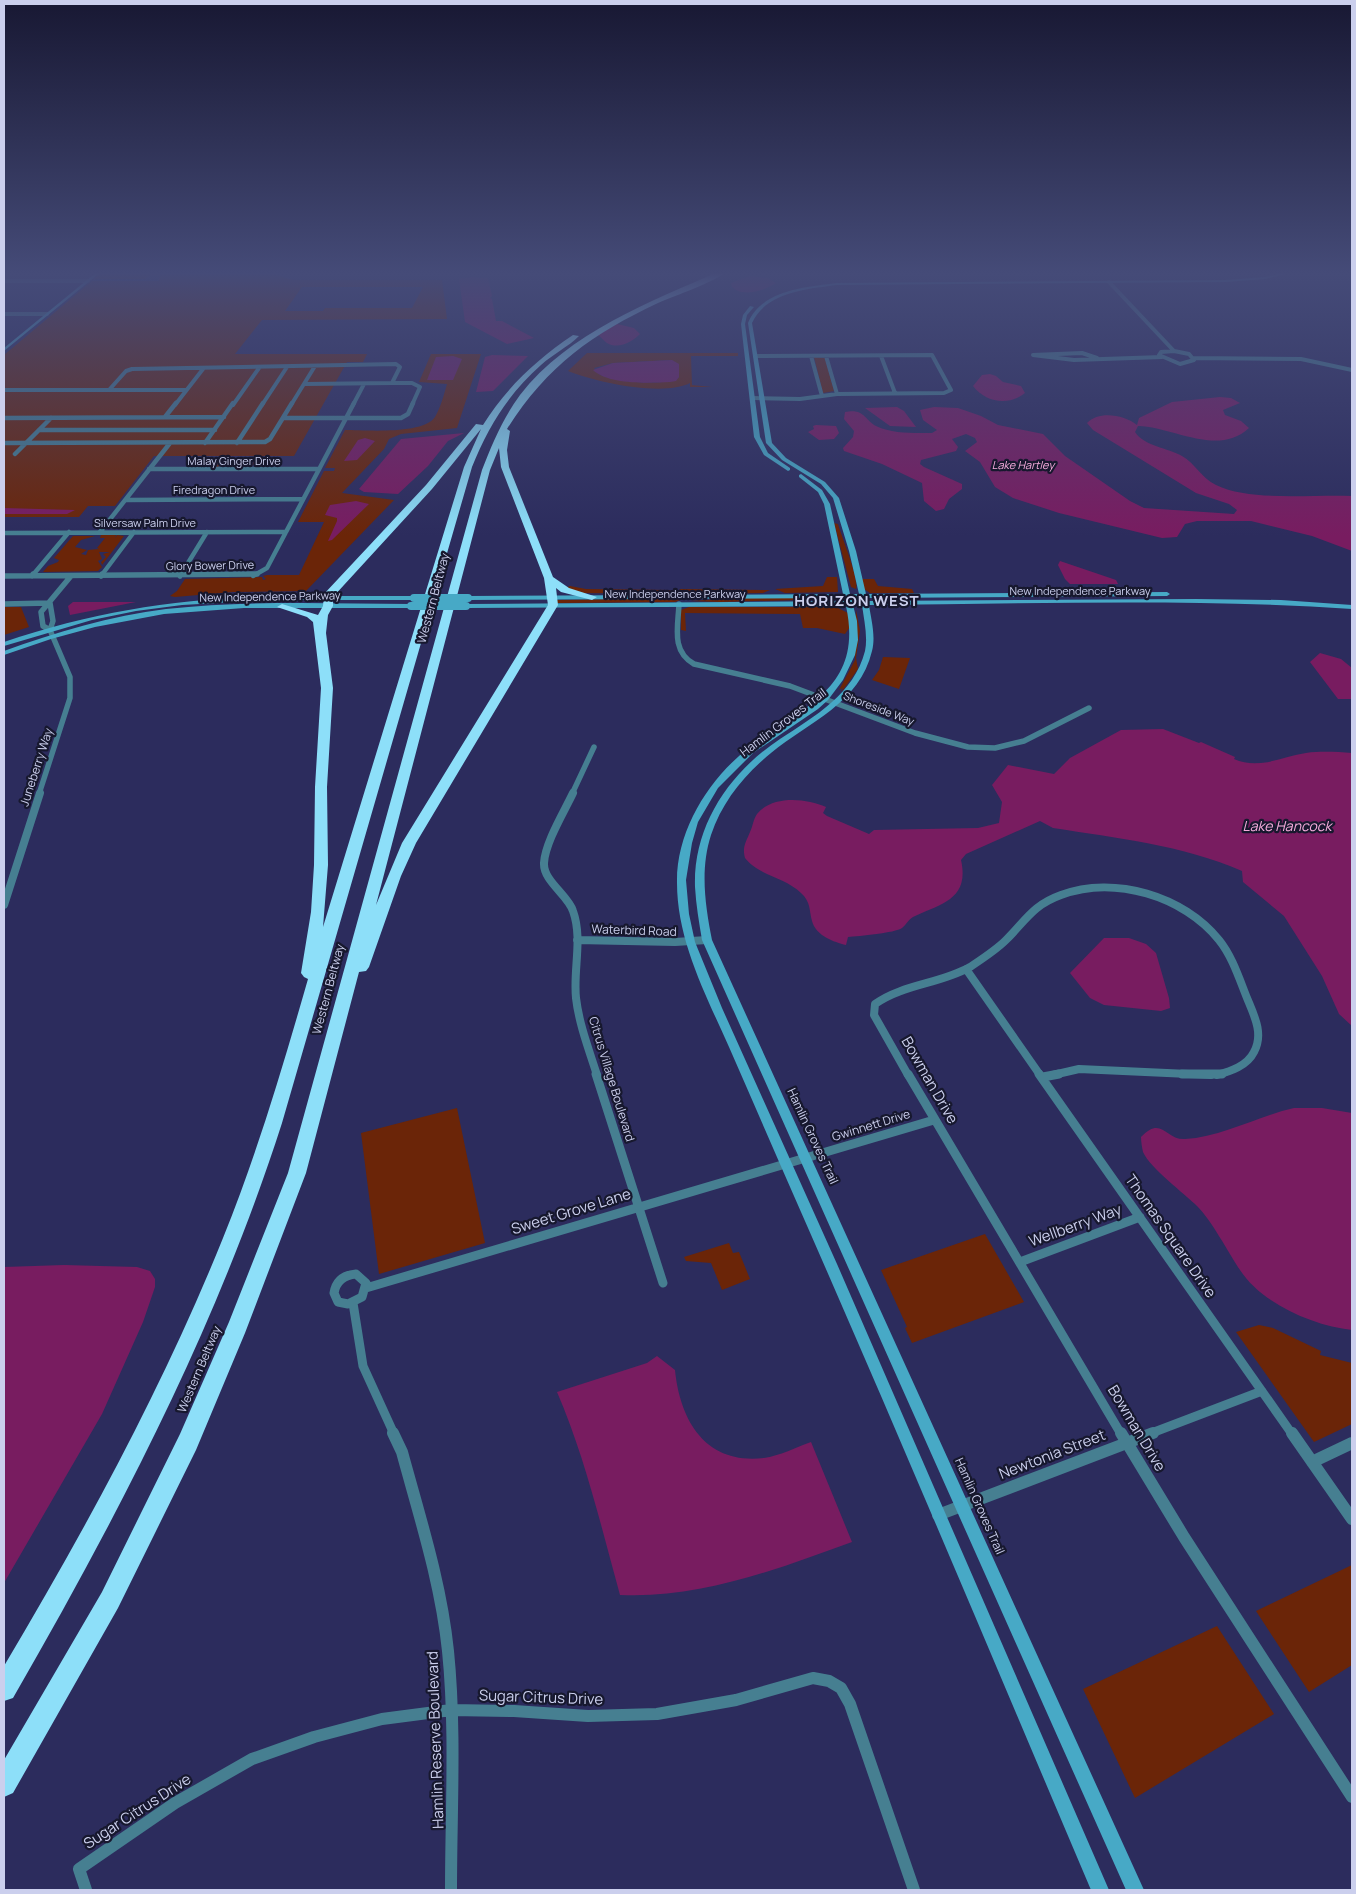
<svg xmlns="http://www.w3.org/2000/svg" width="1356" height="1894" viewBox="0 0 1356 1894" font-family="Manrope,sans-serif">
  <rect width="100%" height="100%" fill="#2c2c5d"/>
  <path fill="#6b2508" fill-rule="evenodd" d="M104 271H264L293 280H442L447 319 262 320 235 354H367L363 362H347L294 456H262L254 467 260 456 251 467 257 456H226L218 467H216L223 456 215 467H213L220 456H154L115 506H88L79 517H4V355L92 281H159L160 275H150L145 279H94ZM302 287H423L412 308H325L323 311H285Z
    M587 353H738V356H691L692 385 712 387H690V383C663 397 595 382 568 371ZM672 360 679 370V377C670 387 611 382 599 374 597 373 596 370 594 368L613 363Z
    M431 354H481L457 428 401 434 389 439 384 449 342 493 394 500 306 591 233 592 175 597 170 596 177 591 185 579 262 577 263 580 266 579 263 576 267 575H299L324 522H298L324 471H334L335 468H325L345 430C365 430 423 435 435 417 441 407 444 394 447 384L419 382Z
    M814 357 825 358 834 391 823 393Z
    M834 523 838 524C842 538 859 578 856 589L851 587Z
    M101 535H116L115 538 117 535 124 536 102 565 101 562 106 557 103 554 110 552H99L102 559 98 561 102 567 98 571 43 572 48 566 58 562 59 560 54 558 73 536H95L81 540 75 547 87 550 81 554 86 555 88 550 99 549 97 548 105 538H100Z
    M827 577H837L838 592 785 593 775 589 823 586Z
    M862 579H874L878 586 912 589 914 593H870L864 589Z
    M570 586 586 589 671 590 664 594 582 593 565 588Z
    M679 589 770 590 763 593 688 594Z
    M755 597H835L837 599 720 602 689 601Z
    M685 598 675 602 561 603H557L556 600Z
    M4 607H21L29 627 4 635Z
    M689 607H836L848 613 850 627 845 634 817 628H801H803L800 614 685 613 686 631 681 630V610Z
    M856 610 860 631 856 658 858 669 843 690 841 691 843 688 839 690 855 660Z
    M883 657 910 658 899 689 872 680 879 670Z
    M457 1108 485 1243 379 1274 361 1133Z
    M985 1234 1024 1302 912 1343 905 1328 907 1327 881 1270Z
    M729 1243 733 1253 739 1252 750 1279 722 1290 711 1263 686 1261 684 1257Z
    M1259 1325 1273 1328 1321 1351 1320 1355 1352 1363V1424L1314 1442 1236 1332Z
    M1352 1565V1665L1309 1692 1256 1611Z
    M1217 1626 1274 1714 1135 1798 1083 1689Z"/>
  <path fill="#781c60" d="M750 276 768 278 776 283C765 290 743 298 732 287L731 283Z
    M472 277 488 278 492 296 490 298 492 299 496 321H502L534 338 507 344 465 322 459 279Z
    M617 324 634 328 640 334C633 341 619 350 607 343 604 341 601 337 598 335Z
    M492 355 528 356 493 391 476 392 485 357Z
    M453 356 462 359 453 380H427L436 357Z
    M672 360 679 364V377L676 381 670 382C649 383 609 385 593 370L613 363Z
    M990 374 996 376 1003 382 1021 386 1025 393C1009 406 986 403 973 386L982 375Z
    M1220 397 1231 398 1240 403 1223 410 1225 415 1241 421 1249 428C1218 457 1174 427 1138 426L1135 432C1144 446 1168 448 1182 456 1195 463 1201 478 1216 485 1251 502 1313 494 1352 496V551L1312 536 1251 521H1197L1185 524 1177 537 1162 538 1059 513 1013 498 995 487 980 462 965 451 977 442 975 438 966 434 952 439 958 447 956 451 921 460 920 464 924 467 962 484V489L949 499 944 509 936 511 924 501 922 483 882 464 844 451 843 448 853 437 854 431 844 419 845 412C864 408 864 419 876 426 893 434 913 433 932 433L937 430 923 420 920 410 934 407 958 408 981 416 998 425 1043 434 1065 456 1130 501 1144 508 1234 514 1237 510 1229 504 1196 493 1093 430 1087 423C1099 410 1125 415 1137 425L1139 418 1172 402Z
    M897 407 904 411 916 427 890 426 865 408Z
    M816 425 836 426 839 433 834 439 819 440 808 432 814 429 813 426Z
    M464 433 448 441 428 466 398 494 364 492 359 489 401 439Z
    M365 438 375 441 357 460 344 461 358 440Z
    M356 501 369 504 332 540 328 541 337 521V518L325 515 330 505Z
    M4 508 75 510 67 514H4Z
    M1060 561 1116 580 1118 584H1070L1065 579 1058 565Z
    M73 602H136L70 615 68 606Z
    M1320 653 1341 659 1352 668V699H1338L1310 662Z
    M1163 729 1199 743 1201 742 1235 757 1234 759C1258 770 1281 757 1306 753 1321 751 1337 752 1352 753V1026L1339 1014 1322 976 1284 916 1243 882 1242 871C1182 845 1117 838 1053 828L1040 821 966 854 961 860C970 900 940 904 913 917 908 920 906 925 902 928 895 933 859 936 848 937L846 945C834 942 816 936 812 921 809 910 811 902 801 893 785 877 759 876 745 858 742 847 746 842 750 832 753 826 753 820 757 814 772 795 806 798 826 807L823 813 827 816 869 834 874 830 978 828 999 823 1002 802 992 785 1008 765 1054 774 1070 758 1121 730Z
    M1104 938H1129L1146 944 1156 953 1169 998 1170 1008 1161 1011 1104 1005 1090 998 1070 973Z
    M1294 1108H1322L1352 1113V1330C1314 1326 1262 1304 1240 1270 1228 1252 1212 1221 1197 1206 1185 1194 1150 1168 1143 1152 1142 1148 1141 1141 1141 1137 1162 1115 1165 1140 1185 1139 1222 1137 1258 1116 1294 1108Z
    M64 1265 137 1267 150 1271 155 1279V1287L143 1322 102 1414 4 1583V1267Z
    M657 1356 675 1370C680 1421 706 1465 764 1458 779 1456 797 1447 811 1442L852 1542C778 1569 699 1599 620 1595 601 1526 585 1457 557 1392L647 1363Z"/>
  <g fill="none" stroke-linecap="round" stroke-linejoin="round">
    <path stroke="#467f91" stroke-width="4" d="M4 281H88
      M1109 282 1174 351
      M4 314H47
      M1174 351 1189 354 1194 360 1180 364 1159 355 1161 352Z
      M811 356 822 396
      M826 356 837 394
      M881 356 895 393
      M1097 358 1082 353 1033 355 1074 360 1162 357
      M1193 358 1301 359 1352 370
      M304 384 392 383
      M4 390H186
      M109 390 126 371 132 369 396 364 400 367 392 383H412L420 387 412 405
      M752 398 800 399 837 394 944 393 951 390 932 355 755 356
      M175 405 203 369
      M233 405 259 368
      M262 405 287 367
      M291 405 315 366
      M353 405 364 384"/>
    <path stroke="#467f91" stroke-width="4.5" d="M165 417 176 403
      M4 418 224 417
      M283 418H401L408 414 413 403
      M39 430H215
      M4 443 265 442 270 439 292 403
      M205 443 233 403
      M237 443 263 403
      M15 454 51 418
      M149 469H319
      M126 500 303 499
      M100 532 170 443
      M4 533 286 532
      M32 576 69 532
      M101 576 134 532
      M180 576 207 532
      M253 576 267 568 354 403"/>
    <path stroke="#467f91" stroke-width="5.5" d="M4 576 257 574
      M32 576 33 574
      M101 576 102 574
      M180 576 181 574
      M50 603 53 621 50 630
      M4 604 49 603
      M679 604C678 627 671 651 694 664L790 686 915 733 968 747 995 748 1024 741 1089 708
      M50 630 43 626 41 612 71 576
      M39 794 70 698V677L50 630
      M572 794 594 747"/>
    <path stroke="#467f91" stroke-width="8" d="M573 793C564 812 545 843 544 863 543 881 568 895 573 911 583 939 573 969 576 998 579 1024 589 1050 597 1075
      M4 905 40 793
      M577 940 675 942 707 940
      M966 969 1040 1075
      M908 1075 874 1015 875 1004C903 984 940 984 970 967 982 959 996 950 1006 940 1026 920 1033 905 1061 895 1114 875 1184 896 1219 940 1232 956 1239 978 1247 998 1254 1015 1264 1034 1254 1052 1247 1066 1231 1071 1217 1075
      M1053 1075 1079 1069 1211 1075"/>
    <path stroke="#467f91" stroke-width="9" d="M596 1074 663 1283
      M908 1074 1121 1434
      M1039 1074 1292 1434
      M1182 1074H1222
      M1043 1077 1059 1074
      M1020 1262 1140 1217
      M356 1274 366 1283 362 1297 348 1304 338 1302 334 1293C336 1281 344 1275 356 1274Z
      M366 1288 934 1120
      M353 1303 363 1366 394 1434
      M1149 1434 1262 1391"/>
    <path stroke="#467f91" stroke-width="12" d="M393 1433 402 1452C420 1518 441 1583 448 1651 456 1730 451 1811 451 1890
      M1121 1433 1184 1537 1352 1797
      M1292 1433 1352 1519
      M1312 1462 1352 1443
      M938 1515 1153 1433
      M86 1890 79 1869 175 1803 252 1759 314 1737 382 1719 451 1710 514 1711 588 1716 657 1714 736 1700 813 1678 829 1681 841 1688 850 1704 914 1890"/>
    <path fill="#47a9c6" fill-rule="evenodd" d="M98 271H102L4 351V348Z
      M1292 271H1299L1265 279 1226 282 837 285C807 289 766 292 752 323L772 443 786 458 825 482 839 498 856 551 866 594 1167 592 1170 594 1167 596 867 598 868 601 1196 599 1281 600 1352 605V609C1191 598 1030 604 869 605 871 619 876 636 872 651 860 703 809 722 771 753 744 775 722 802 711 835 700 869 705 905 712 940L1144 1890H1126L702 940C699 922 696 905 695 887 693 825 730 772 780 739 815 716 854 694 865 651 868 637 864 620 862 605H853L857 621 858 640 855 655 843 680 828 700 818 709 753 753 718 788 698 822 692 843 686 880 689 914 695 942 722 1008 837 1264 1109 1890H1091C995 1664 900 1437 801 1212 777 1157 753 1102 729 1047 706 995 677 941 677 883 676 831 709 778 749 748 803 706 864 689 846 606L466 608 462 606 466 604 845 601 844 598 468 600 465 598 468 596 843 594 824 504 818 492 799 477V475L801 474 822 490 830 504 850 594H859L849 551 833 498 821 484 782 460 766 443 748 323C762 290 805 287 837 283L1226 280 1265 277ZM851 598H860L861 601H852Z
      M750 306 754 307 747 315 745 324 760 437 768 453 790 468V470L788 471 764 455 754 437 741 324 743 315Z
      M269 596H414L417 598 414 600H269L182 605 136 611 92 620 4 646V642C93 612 175 599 269 596Z
      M300 603 411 604 415 606 411 608H244L164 614 95 627 51 639 4 655V651C56 632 111 616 166 609 210 604 255 603 300 603Z"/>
    <path fill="#8ddff9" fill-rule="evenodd" d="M720 271H728C710 284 679 294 658 303 592 334 547 366 507 429L510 431 507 450 509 467 553 577 569 588 597 597 592 600 561 592 556 588 558 605 416 843 401 876 369 967 366 971 359 972 306 1173 245 1333 196 1450 118 1608 13 1793 4 1797V1760L102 1592 180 1434 229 1322 288 1173 482 470C492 444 503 418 520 395 569 332 650 302 720 271ZM499 448 501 467 544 578 548 605 402 843 376 905 490 470Z
      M573 335 579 336C568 347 553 354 541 365 509 393 488 427 472 467L282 1123C217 1326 119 1514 13 1698L4 1701V1666C86 1528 163 1387 223 1238 257 1154 283 1066 308 979L304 977 301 973 311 912 314 865 315 787 321 688 313 622 307 617 277 607 282 604 318 615 323 606 324 594 426 485 476 424 483 425C506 388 536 360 573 335ZM481 429 464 467 323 927 328 865 327 787 333 688 326 633 328 615 333 606V597L432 489Z"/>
    <path stroke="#47a9c6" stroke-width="8" d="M414 598H468
      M411 606H466"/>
  </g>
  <linearGradient id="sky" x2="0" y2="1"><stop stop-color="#181833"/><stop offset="0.51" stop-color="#454b78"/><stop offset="1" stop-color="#454b78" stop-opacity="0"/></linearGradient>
  <rect width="1356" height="536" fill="url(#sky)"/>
  <g text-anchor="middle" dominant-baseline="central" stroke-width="4.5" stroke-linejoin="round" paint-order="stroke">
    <g font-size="11" fill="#cbcfed" stroke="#17182e">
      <text x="234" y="460">Malay Ginger Drive</text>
      <text x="214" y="489">Firedragon Drive</text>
      <text x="145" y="522">Silversaw Palm Drive</text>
      <text transform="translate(210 565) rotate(-1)">Glory Bower Drive</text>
      <text x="1080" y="590">New Independence Parkway</text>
      <text x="675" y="593">New Independence Parkway</text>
      <text transform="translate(270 596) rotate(-1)">New Independence Parkway</text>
      <text transform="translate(879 708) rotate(21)">Shoreside Way</text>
    </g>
    <g font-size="11" font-style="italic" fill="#f6acdd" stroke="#17182e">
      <text x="1023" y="464">Lake Hartley</text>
    </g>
    <g font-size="12" fill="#cbcfed" stroke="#17182e">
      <text transform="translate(433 598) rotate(-75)">Western Beltway</text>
      <text transform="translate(783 722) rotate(-37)">Hamlin Groves Trail</text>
      <text transform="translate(36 767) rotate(-72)">Juneberry Way</text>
      <text transform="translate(634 930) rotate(2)">Waterbird Road</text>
      <text transform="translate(328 989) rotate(-75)">Western Beltway</text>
      <text transform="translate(612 1079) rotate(73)">Citrus Village Boulevard</text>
      <text transform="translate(871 1125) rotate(-17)">Gwinnett Drive</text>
      <text transform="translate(813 1136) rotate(65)">Hamlin Groves Trail</text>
      <text transform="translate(199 1369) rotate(-67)">Western Beltway</text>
      <text transform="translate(980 1506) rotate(66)">Hamlin Groves Trail</text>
    </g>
    <g font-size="14" font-style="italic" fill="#f6acdd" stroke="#17182e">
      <text x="1287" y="825">Lake Hancock</text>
    </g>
    <g font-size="15" font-weight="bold" letter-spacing="1" fill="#cbcfed" stroke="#17182e">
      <text x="857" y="600">HORIZON WEST</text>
    </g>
    <g font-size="15" fill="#cbcfed" stroke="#17182e">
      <text transform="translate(930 1080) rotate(60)">Bowman Drive</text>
      <text transform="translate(571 1211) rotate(-17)">Sweet Grove Lane</text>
      <text transform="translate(1075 1225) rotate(-20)">Wellberry Way</text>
      <text transform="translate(1171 1236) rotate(55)">Thomas Square Drive</text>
      <text transform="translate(1137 1428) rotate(59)">Bowman Drive</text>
      <text transform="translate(1052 1454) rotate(-21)">Newtonia Street</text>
      <text transform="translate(541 1697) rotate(2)">Sugar Citrus Drive</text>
      <text transform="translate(435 1740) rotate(-92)">Hamlin Reserve Boulevard</text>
      <text transform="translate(137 1811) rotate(-33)">Sugar Citrus Drive</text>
    </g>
  </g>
  <rect width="1356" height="1894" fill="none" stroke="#cbcfed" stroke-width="10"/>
</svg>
